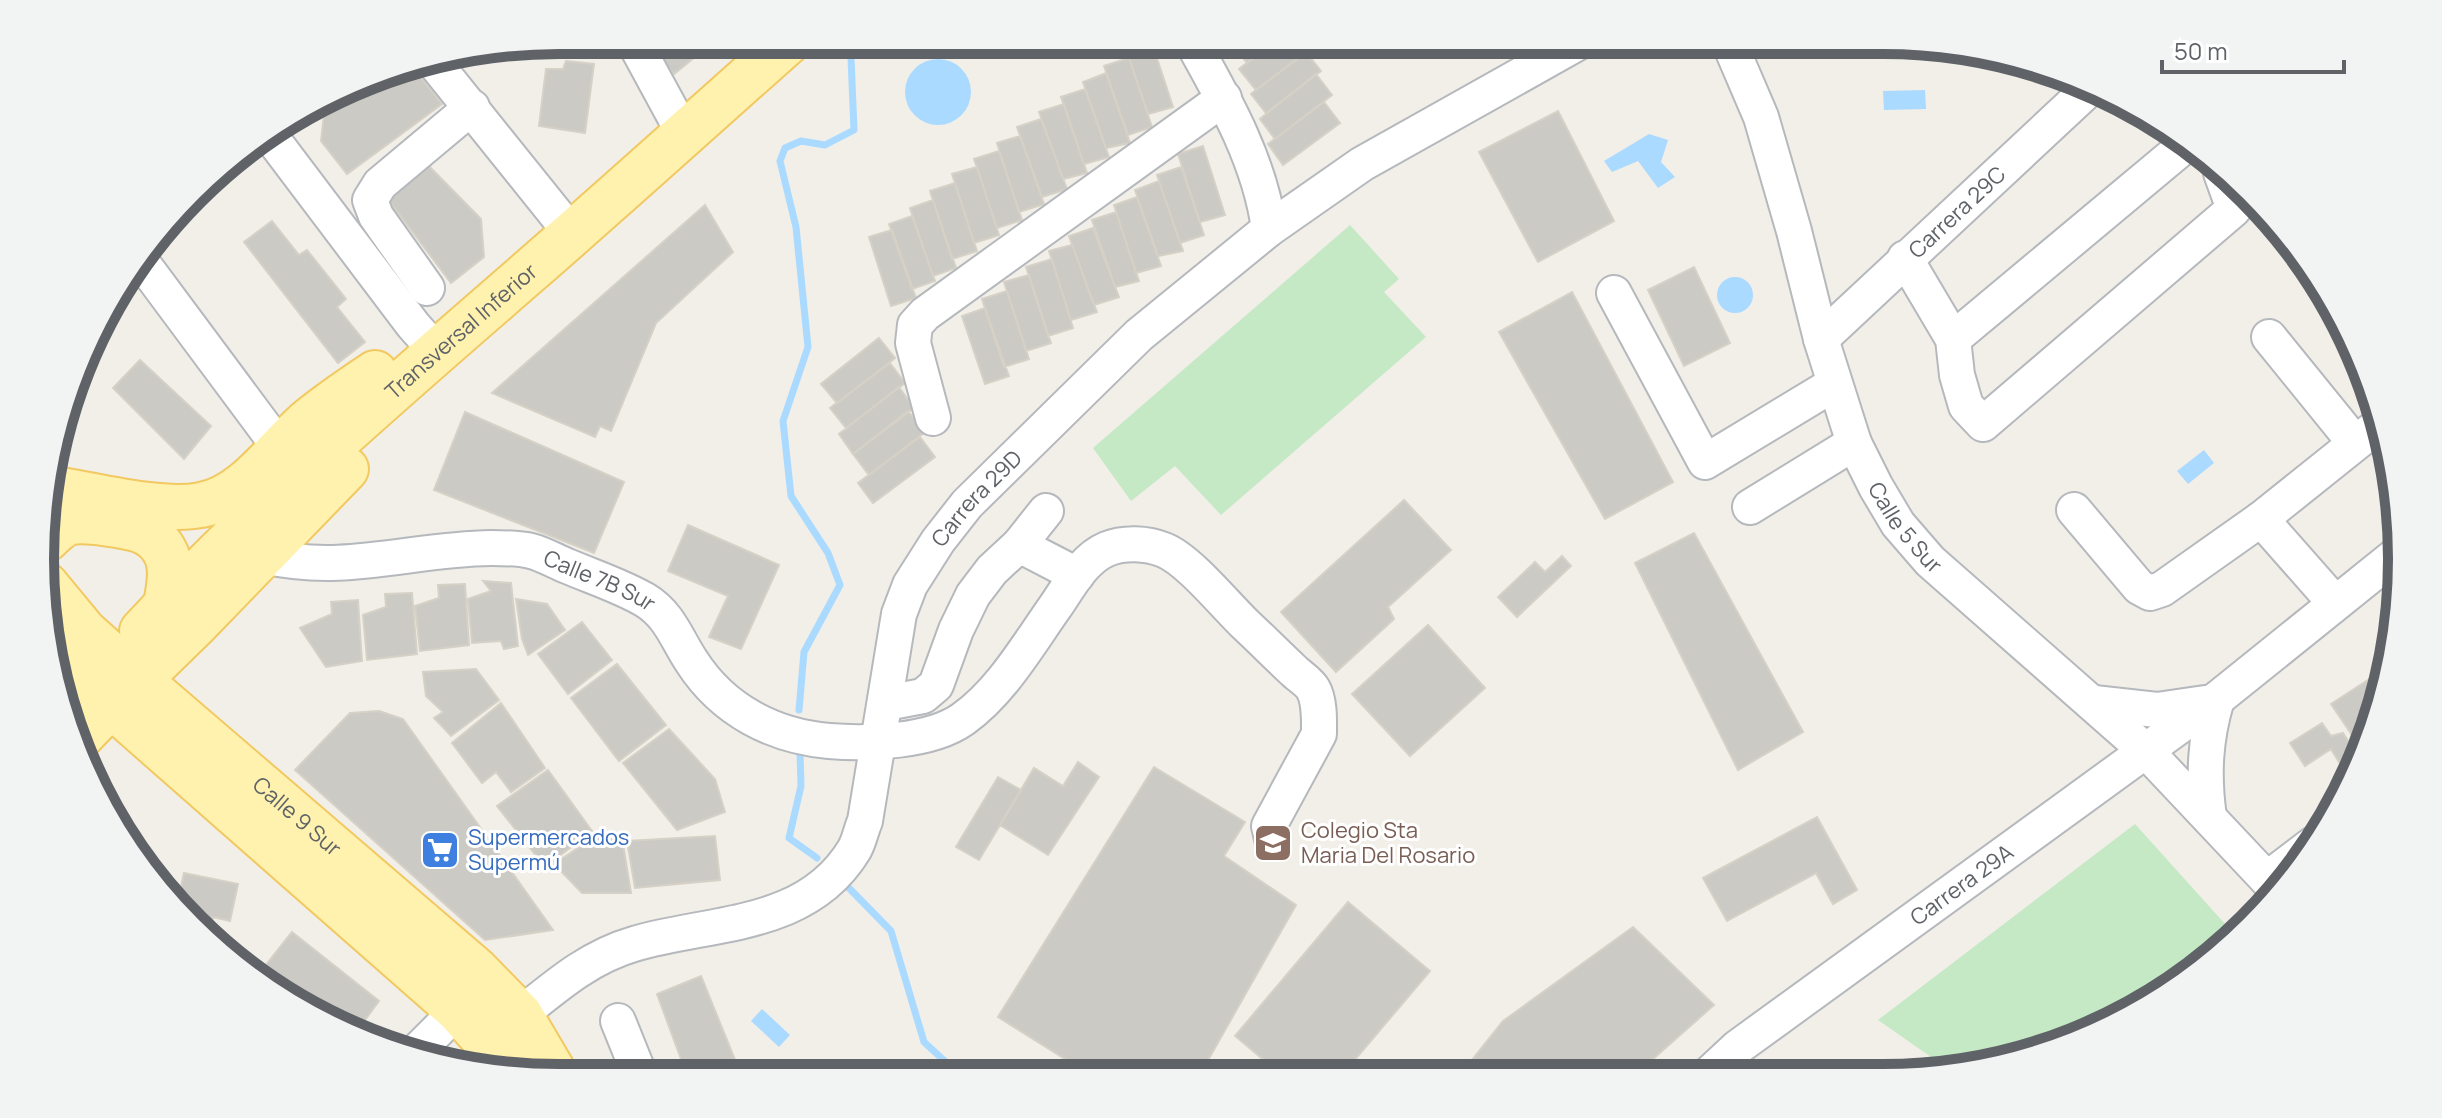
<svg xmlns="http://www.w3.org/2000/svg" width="2442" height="1118" viewBox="0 0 2442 1118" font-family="Manrope,sans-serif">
  <rect width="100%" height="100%" fill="#f1efe8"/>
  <path fill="#c5e8c5" d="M1350 225 1399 279 1384 292 1426 337 1221 515 1175 466 1131 501 1093 448Z
    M2135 824 2235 935 2199 970 2082 1038 1954 1073 1878 1020Z"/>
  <path fill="#aadaff" d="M905 92a33 33 0 1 1 66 0a33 33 0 1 1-66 0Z
    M1925 90 1926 109 1884 110 1883 91Z
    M1649 134 1668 140 1661 162 1675 177 1658 188 1638 161 1612 172 1604 161Z
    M1717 295a18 18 0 1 1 36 0a18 18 0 1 1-36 0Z
    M2204 450 2214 463 2188 484 2177 471Z
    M762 1009 790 1035 779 1047 751 1021Z"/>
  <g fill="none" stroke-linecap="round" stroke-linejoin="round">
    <path stroke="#aadaff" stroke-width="7" d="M799 710 804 652 840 585 828 553 791 496 783 421 808 347 796 227 780 161 785 148 801 141 825 145 854 130 851 58
      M800 752 801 786 789 838 817 858
      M847 886 891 931 924 1042 962 1077"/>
  </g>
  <path fill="#cccac5" stroke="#d6d1c6" stroke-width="2" d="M647 40H716L674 74Z
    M983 40H1020L1011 57Z
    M1145 40H1151L1173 107 1148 114 1125 46Z
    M1238 40H1277L1247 63 1232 44Z
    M1277 40H1308L1313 47 1256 90 1239 69Z
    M1306 52 1321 71 1266 113 1251 94Z
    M1129 58 1152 127 1128 135 1104 66Z
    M566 61 594 64 585 133 539 126 546 69H563Z
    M411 65 442 104 347 174 321 141 325 106 392 68Z
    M1106 73 1130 143 1106 148 1083 82Z
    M1316 74 1332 95 1275 139 1260 119Z
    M1085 89 1109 157 1084 164 1061 97Z
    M1324 102 1340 123 1283 165 1268 144Z
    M1064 104 1087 173 1063 179 1039 112Z
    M1558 111 1614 221 1538 262 1479 152Z
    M1041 119 1067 189 1042 197 1017 127Z
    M1020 136 1044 204 1019 212 997 143Z
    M1203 146 1225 215 1200 222 1178 154Z
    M999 151 1022 220 997 228 974 159Z
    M421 158 481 219 484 257 451 283 384 194Z
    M977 167 999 235 974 243 952 174Z
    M1181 167 1204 235 1180 243 1157 175Z
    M1159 181 1183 251 1158 256 1135 190Z
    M955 183 977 251 952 259 930 191Z
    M1137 197 1161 266 1136 273 1114 205Z
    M933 200 956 268 933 276 910 208Z
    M705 205 733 252 656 323 611 431 600 426 595 437 492 393Z
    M1116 212 1139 281 1115 287 1092 220Z
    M912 216 935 281 912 289 889 224Z
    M272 221 299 255 307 250 346 299 337 307 365 342 338 363 244 242Z
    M1093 228 1119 297 1094 305 1069 236Z
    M892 230 916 298 891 306 869 237Z
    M1072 245 1097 312 1071 320 1049 251Z
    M1052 259 1073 328 1048 336 1026 267Z
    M1694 267 1730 343 1684 366 1648 290Z
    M1029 275 1051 343 1026 351 1004 282Z
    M1007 291 1029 359 1004 367 982 299Z
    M1572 292 1673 482 1605 519 1499 332Z
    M985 308 1009 376 985 384 962 316Z
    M103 317 110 325 95 337Z
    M879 338 895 358 837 403 821 384Z
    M140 360 211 426 184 459 113 388Z
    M890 363 905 383 846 428 830 408Z
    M899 387 914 408 853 454 839 434Z
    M908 411 925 432 869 475 853 454Z
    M465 412 624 482 594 553 434 490Z
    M920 437 935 457 873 503 858 483Z
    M1404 500 1451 550 1388 607 1394 619 1336 672 1281 612Z
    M688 525 779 565 741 649 709 637 728 596 668 571Z
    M1694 533 1803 732 1738 770 1635 563Z
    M1562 556 1571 566 1517 617 1498 597 1535 562 1545 572Z
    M483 581 511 583 518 646 504 649 501 641 472 643 468 599 491 591Z
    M465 584 469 645 420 651 415 606 439 598 438 585Z
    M412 593 417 654 367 660 363 615 386 607 385 594Z
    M516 599 547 604 565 630 528 655 522 639Z
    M358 600 362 661 326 667 300 628 332 614 331 602Z
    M582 622 612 660 568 694 538 654Z
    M1428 625 1485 688 1410 756 1352 694Z
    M617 664 666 725 619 761 571 698Z
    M476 669 499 700 451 736 434 718 443 712 426 696 423 672Z
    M2374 676 2378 681 2364 748 2362 750 2331 704Z
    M501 703 545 768 511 792 496 772 482 783 452 743Z
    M379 711 403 719 553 930 485 940 295 770 350 713Z
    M2322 723 2331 736 2343 733 2355 752 2339 762 2331 749 2305 766 2290 743Z
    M669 729 715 779 725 812 677 830 623 763Z
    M1078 762 1099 777 1048 855 1000 825 1034 768 1063 786Z
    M1154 767 1245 822 1224 856 1296 905 1199 1076H1092L998 1017Z
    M548 770 592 831 545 867 497 806Z
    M998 777 1021 790 979 860 956 847Z
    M1817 817 1857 890 1833 904 1816 873 1727 921 1703 878Z
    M599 834 623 844 631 893H582L554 864Z
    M715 836 720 880 635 888 627 841Z
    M184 873 238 884 230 921 213 917 212 924 193 920 167 888 180 891Z
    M1348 902 1430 971 1342 1075 1283 1076 1235 1036Z
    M1633 927 1714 1005 1635 1075H1460L1503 1021Z
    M292 932 379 1001 354 1035 289 994 261 971Z
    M701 976 742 1077 688 1078 657 994Z"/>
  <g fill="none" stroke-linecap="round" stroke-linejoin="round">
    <defs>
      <g id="minor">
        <path d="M633 40 684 134"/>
        <path d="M1191 40C1224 99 1260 161 1269 229"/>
        <path id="s1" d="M1728 40 1761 117 1794 231 1821 339 1854 443 1876 487 1898 524 1930 561 2146 751 2278 891"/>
        <path d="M433 61 572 234"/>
        <path d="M271 137 413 325 437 352"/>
        <path d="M1905 258 1953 339 1957 375 1966 406 1983 424 2234 209 2221 173"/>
        <path d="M141 261 280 448"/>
        <path d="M427 288 376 216 370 200 380 184 472 107"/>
        <path d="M1614 293 1705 462 1834 384"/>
        <path d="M2269 337 2355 443"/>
        <path id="s2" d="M1821 339 2092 86"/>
        <path d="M1953 339 2183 147"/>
        <path d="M933 418 913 343 915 325 925 314 1224 98"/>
        <path d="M1750 507 1854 443"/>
        <path d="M2074 510 2139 587 2150 593 2162 589 2261 519 2376 427"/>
        <path d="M2261 519 2335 603"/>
        <path d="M1019 545 1077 575"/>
        <path id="s3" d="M263 556C347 575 410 549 491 548 503 548 519 548 531 551 543 554 555 561 567 566 593 577 621 586 645 600 670 615 677 640 692 662 723 710 773 736 829 741 868 744 931 742 963 719 1002 691 1028 645 1055 607 1069 587 1083 559 1107 549 1124 542 1147 543 1164 550 1189 560 1225 605 1246 625 1262 640 1278 656 1294 671 1299 676 1309 682 1313 689 1320 701 1319 721 1319 734L1269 826 1273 843"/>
        <path d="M886 703 923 696 936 685 956 630 973 595 992 570 1019 545 1046 511"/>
        <path d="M2094 703 2157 710 2205 703"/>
        <path d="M2209 817C2203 775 2205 739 2217 699"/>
        <path d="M2267 879 2313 844"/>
        <path id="s4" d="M520 1015C556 986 589 957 634 944 711 921 806 929 854 850 859 842 861 830 865 821L899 614 910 585 938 541 967 504 1139 335 1269 229 1362 164 1583 40"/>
        <path d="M618 1021 641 1078"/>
        <path d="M418 1050 458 1010"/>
        <path id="s5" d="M1709 1074 1738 1047 2217 699 2401 551"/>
      </g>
      <g id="major">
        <path d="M49 488C92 494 159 513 201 505 244 498 275 451 306 423 327 405 351 389 375 373"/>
        <path d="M47 539C54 532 62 524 72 522 87 519 126 526 140 530 150 534 159 541 164 550 174 566 169 587 166 605"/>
        <path id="s6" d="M46 585 84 631 133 675 476 970 520 1015 557 1078"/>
        <path id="s7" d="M142 631C260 504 392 391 523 277 613 199 701 119 790 40"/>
        <path d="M51 646 111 705 458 1010 510 1068"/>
        <path d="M133 675 157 662 196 624 346 469"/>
        <path d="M81 736 111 705"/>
      </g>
    </defs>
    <use href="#minor" stroke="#b5b8bc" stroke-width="38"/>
    <use href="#major" stroke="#f2c960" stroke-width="48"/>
    <use href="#minor" stroke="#fff" stroke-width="34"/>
    <use href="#major" stroke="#fff2af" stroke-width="44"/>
  </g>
  <defs>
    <symbol id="school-square" viewBox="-11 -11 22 22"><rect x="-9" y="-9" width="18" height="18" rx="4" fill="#8d6e63" stroke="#fff"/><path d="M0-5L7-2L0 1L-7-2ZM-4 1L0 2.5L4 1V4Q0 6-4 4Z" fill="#fff"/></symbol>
    <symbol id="supermarket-square" viewBox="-11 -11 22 22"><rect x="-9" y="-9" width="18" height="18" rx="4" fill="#3f7fe0" stroke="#fff"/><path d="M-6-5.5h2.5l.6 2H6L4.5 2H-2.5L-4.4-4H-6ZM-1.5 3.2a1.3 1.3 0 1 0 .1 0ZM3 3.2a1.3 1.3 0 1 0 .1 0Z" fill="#fff"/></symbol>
  </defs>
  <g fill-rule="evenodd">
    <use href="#school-square" x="1251" y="821" width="44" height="44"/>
    <use href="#supermarket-square" x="418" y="828" width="44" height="44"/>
  </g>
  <g text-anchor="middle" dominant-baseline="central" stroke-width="6" stroke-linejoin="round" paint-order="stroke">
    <g font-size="22" fill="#5f6368" stroke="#fff">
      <text stroke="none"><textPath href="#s2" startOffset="186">Carrera 29C</textPath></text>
      <text stroke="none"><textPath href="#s7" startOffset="438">Transversal Inferior</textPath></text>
      <text stroke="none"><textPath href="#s4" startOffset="764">Carrera 29D</textPath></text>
      <text stroke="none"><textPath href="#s1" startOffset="522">Calle 5 Sur</textPath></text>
      <text stroke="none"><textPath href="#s3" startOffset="344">Calle 7B Sur</textPath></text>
      <text stroke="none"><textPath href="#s6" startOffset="342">Calle 9 Sur</textPath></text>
      <text stroke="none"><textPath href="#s5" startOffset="316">Carrera 29A</textPath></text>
    </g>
    <g font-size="22" fill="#785e54" stroke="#fff" text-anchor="start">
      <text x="1301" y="830">Colegio Sta<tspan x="1301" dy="25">Maria Del Rosario</tspan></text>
    </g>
    <g font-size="22" fill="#366cbe" stroke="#fff" text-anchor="start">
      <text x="468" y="837">Supermercados<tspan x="468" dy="25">Supermú</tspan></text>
    </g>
  </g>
  <path d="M0 0H2442V1118H0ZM559 54H1883A505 505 0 0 1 2388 559V559A505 505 0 0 1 1883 1064H559A505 505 0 0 1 54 559V559A505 505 0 0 1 559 54Z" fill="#f2f3f3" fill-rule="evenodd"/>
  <path fill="none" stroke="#5f6368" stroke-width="10" d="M559 54H1883A505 505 0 0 1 2388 559V559A505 505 0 0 1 1883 1064H559A505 505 0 0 1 54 559V559A505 505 0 0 1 559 54Z"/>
  <path d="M2162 60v12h182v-12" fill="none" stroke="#5f6368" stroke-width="4"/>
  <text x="2174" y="60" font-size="24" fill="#5f6368" stroke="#ffffff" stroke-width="6" paint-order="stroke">50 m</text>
</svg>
